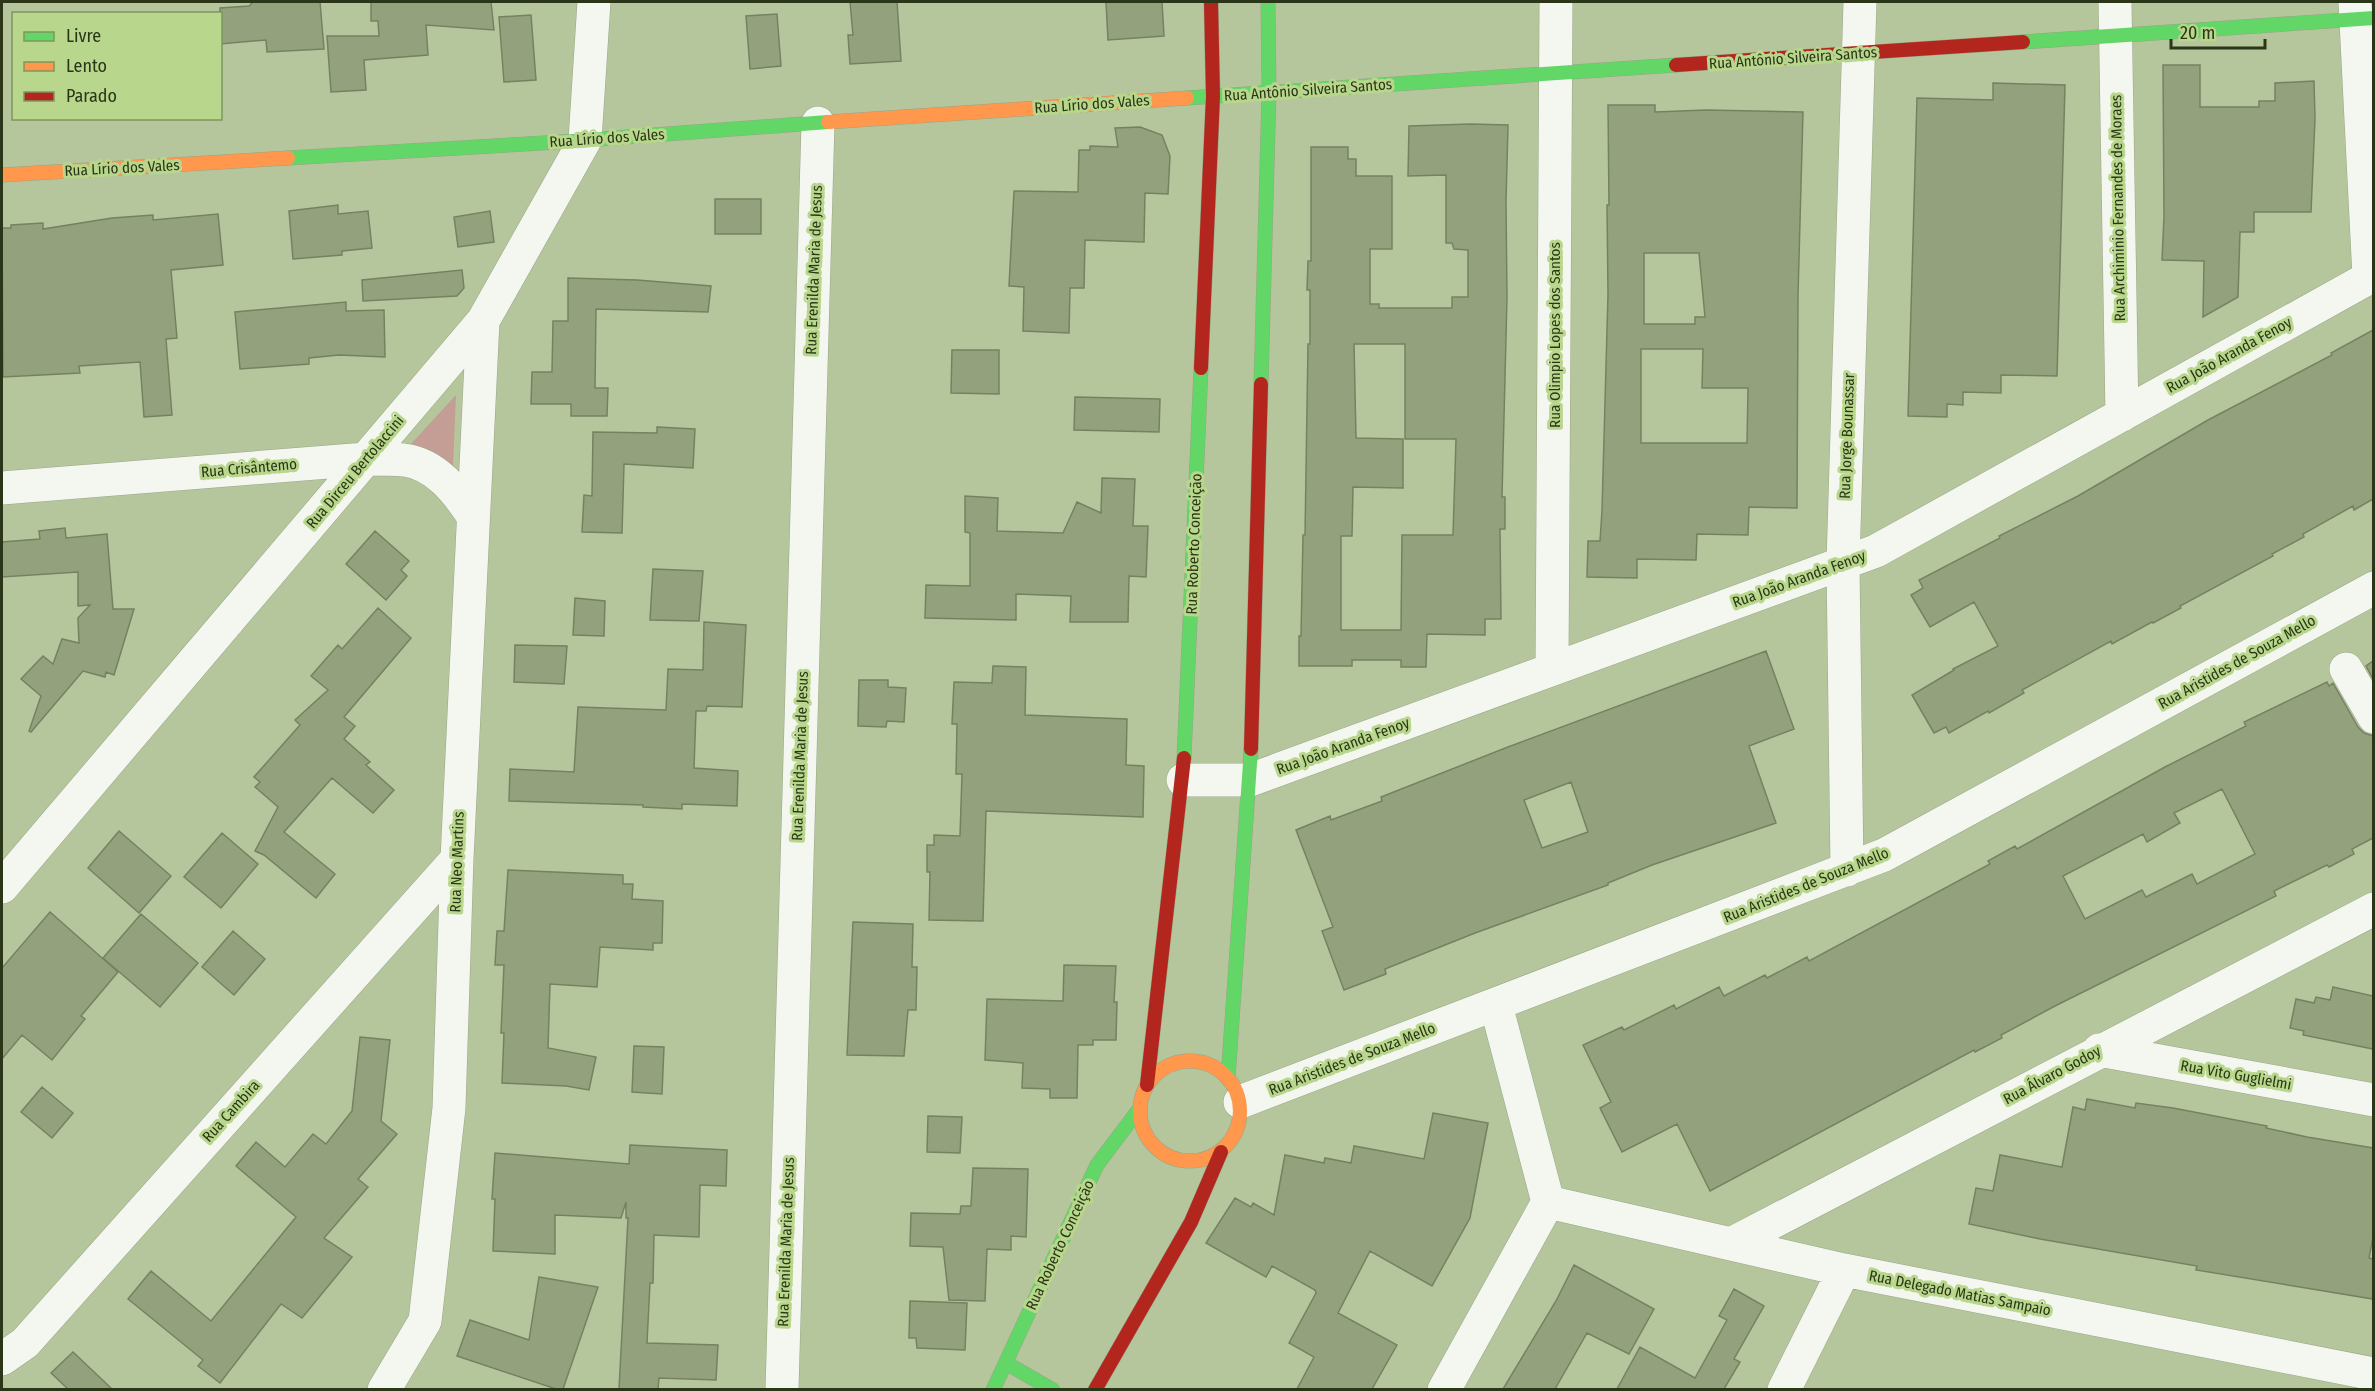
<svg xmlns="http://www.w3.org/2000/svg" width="2375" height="1391" viewBox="0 0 2375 1391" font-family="'Fira Sans Condensed',sans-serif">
  <rect width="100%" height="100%" fill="#b5c69d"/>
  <path fill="#c49d94" d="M456 395 453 466 437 454 410 445Z"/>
  <path fill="#93a27d" stroke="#758261" stroke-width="1.5" fill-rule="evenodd" d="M253 2H320L324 49 267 52 266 40 220 44V8L249 6Z
    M371 2H491L494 30 426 25 428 55 364 60 366 90 331 92 327 36H379L378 21H371Z
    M850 2H897L901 61 850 64 848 35H853Z
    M1106 2H1162L1164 36 1108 40Z
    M777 14 781 66 750 69 746 16Z
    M531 15 536 80 504 82 499 17Z
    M2163 65H2200V107H2259V101H2275V83L2314 81 2315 118 2311 212H2254V232H2240L2238 297 2203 317 2204 261 2162 260 2164 217Z
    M1993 83 2065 85 2057 376 2001 375V393L1963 392V405L1947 404V417L1908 416 1917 98 1993 100Z
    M1608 105H1655V112L1706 110 1803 112 1798 295 1797 508 1749 507 1748 535 1697 534 1696 560 1637 559V578L1587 577 1588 541H1600L1602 511 1608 294 1607 205H1609ZM1644 253H1699L1705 317H1695V324H1644ZM1641 349H1703L1702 388H1748L1747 443H1641Z
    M1470 124 1508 125 1506 202 1507 297 1502 497H1505V529H1500L1501 619H1485V635L1427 634 1426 667H1401V660H1352V666H1299V636H1301L1303 535H1305L1308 344H1310V290H1307L1308 261H1311V147H1348V159H1356V176H1392V249H1370V304H1379V308H1452V297H1468V250L1454 249 1452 243H1446V175L1408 176 1409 126ZM1354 344H1405V439H1456L1453 535H1402L1401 630H1341V536H1352L1353 487 1403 488V439L1356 438Z
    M1140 127 1162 135 1170 156 1168 194 1145 193 1144 242 1085 240 1084 288H1070L1069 333 1023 331 1024 287 1009 286 1014 191 1078 192 1079 150H1090V146L1118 147 1115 128Z
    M715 199H761V234H715Z
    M338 205V214L368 211 372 248 342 251V255L293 259 289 211Z
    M490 211 494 242 458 247 454 217Z
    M218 214 223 265 171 270 177 338 166 339 172 415 144 417 140 362 79 366 80 373 3 377 2 228H11V225L43 223V229L112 218 153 215V220Z
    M462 270 464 288 457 296 363 301 362 280Z
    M568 278 637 280 711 286 708 312 596 309 595 388H608L607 416H571V404H531L532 372H552L553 321H568Z
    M346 302V311L384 310 385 357 339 355 309 358V364L240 369 235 312Z
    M2373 330V499L2354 510 2353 506 2303 534 2304 537 2272 554 2273 556 2180 606 2181 608 2153 623 2152 622 2112 644 2111 641 2022 690 2024 693 1989 713 1988 711 1949 733 1946 727 1934 733 1912 695 1954 670 1953 669 1998 646 1974 602 1930 627 1911 595 1923 588 1919 580 2000 538 1999 536 2078 496 2208 420 2332 355 2331 353Z
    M952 350H999V394L951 393Z
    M1075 397 1160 399 1159 432 1074 430Z
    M657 427 695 429 693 468 624 464 622 533 582 532 584 495 592 496 593 432 657 433Z
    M1102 478 1135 479 1133 526H1148L1146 577 1129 576 1128 622H1070L1071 596 1016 594V620L925 618 926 585 970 586V533L965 532V496L998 498 997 531 1063 533 1077 502 1101 513Z
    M65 528 66 538 107 534 113 609H134L114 675 106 672 105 677 83 671 31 732 29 731 41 696 21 679 43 656 53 664 62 639 79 643 78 618 90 605 78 606V572L2 577V542L40 539 39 531Z
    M375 531 409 561 401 570 407 576 386 600 346 564Z
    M653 569 703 571 699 621 650 620Z
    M575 598 605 601 604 636 573 635Z
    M378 608 411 638 344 717 355 726 344 739 370 762 366 765 394 790 373 813 332 778 284 832 335 874 316 898 264 855 255 851 278 807 255 787 260 782 254 777 300 725 295 720 328 690 311 676 338 645 342 649Z
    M704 622 746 625 742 707 707 706 706 711H696L694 768 738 771 737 806 682 804V809L643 807V805L509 801 510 769 574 772 578 707 666 710 668 669 703 670Z
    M515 645 567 646 564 684 514 682Z
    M1766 651 1794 729 1749 746 1776 823 1652 865 1608 883V885L1475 933 1385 969 1386 974 1344 990 1322 931 1333 927 1296 830 1330 816 1331 820 1382 801 1381 797 1508 747ZM1571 782 1588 832 1542 848 1524 800Z
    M2373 661V679L2366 666Z
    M993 666 1026 667 1025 715 1127 719 1126 765 1144 766 1143 817 986 811 983 921 929 920 930 872H927V845H934V835L960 836 962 774H956L957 724H952L954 682 992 683Z
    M859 680H888V687L906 688 904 722 887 721 886 727 858 726Z
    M2327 682 2329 686 2333 683 2358 727 2364 733 2373 736V838L2352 849 2354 854 2329 867 2327 865 2274 891 2276 896 2055 1006 2001 1035 2002 1038 1975 1052 1974 1050 1710 1191 1677 1124 1622 1152 1600 1108 1611 1102 1583 1045 1622 1027 1624 1030 1674 1005 1676 1009 1719 987 1724 996 1765 975 1767 978 1807 957 1809 961 1990 864 1988 861 2015 846 2017 849 2165 767 2246 726 2244 722ZM2222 789 2255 854 2197 884 2192 874 2146 897 2142 890 2085 919 2063 876 2143 834 2147 842 2180 823 2174 813Z
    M119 831 171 876 139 913 88 868Z
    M222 833 258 864 221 908 184 877Z
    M508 870 623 875V884H633L632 899 663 901 662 943H653V950L600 947 597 987 550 984 548 1048 596 1057 589 1090 566 1086 502 1083 504 1033H501L504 965H495L497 931H504Z
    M50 912 118 972 81 1016 85 1019 52 1060 22 1035 2 1059V968Z
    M141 914 198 963 160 1007 103 958Z
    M853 922 913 924 912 967H917L916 1010H908L904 1056 847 1055Z
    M233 931 265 959 234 995 202 967Z
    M1064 965 1116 966 1114 1002H1117L1116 1040H1093V1045H1078L1077 1098H1050V1089L1022 1088 1023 1063 985 1060 987 999 1063 1001Z
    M2333 987 2373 996V1049L2303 1035 2304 1031 2290 1028 2296 999 2314 1003 2316 997 2330 1000Z
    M360 1037 390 1040 381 1121 397 1134 358 1179 368 1187 324 1238 352 1257 302 1318 281 1304 220 1383 198 1366 203 1360 128 1299 151 1271 211 1321 296 1217 236 1166 256 1142 285 1167 313 1134 326 1144 352 1111Z
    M634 1046 664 1047 662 1094 632 1092Z
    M42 1087 73 1113 52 1138 21 1112Z
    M2087 1099 2135 1108 2136 1103 2173 1108 2267 1126 2266 1128 2307 1137 2373 1148V1237L2369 1258 2373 1259V1299L2196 1270 2197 1266 2040 1239 1969 1224 1976 1188 1993 1191 2000 1155 2062 1167 2073 1107 2085 1110Z
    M1433 1113 1488 1123 1470 1218 1432 1286 1370 1251 1338 1313 1397 1345 1372 1389H1297L1314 1357 1289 1343 1316 1293 1315 1290 1272 1266 1266 1277 1206 1243 1235 1198 1251 1207 1253 1203 1274 1215 1285 1155 1324 1163 1325 1158 1351 1163 1354 1146 1424 1159Z
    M928 1116 962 1117 960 1153 927 1152Z
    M630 1145 727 1150 726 1186 700 1185 699 1237 654 1235 653 1283H650L647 1343 718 1345 716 1380 659 1378 658 1389H619L628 1218H626V1202L621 1218 555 1215V1254L493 1251 495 1199H492L495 1153 629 1164Z
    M973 1168 1028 1169 1026 1237 1011 1236V1250L987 1249 985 1301 949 1300 943 1247 910 1246 911 1213 960 1214 961 1206H971Z
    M1574 1265 1654 1309 1629 1354 1587 1333 1555 1389H1503L1556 1301Z
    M539 1277 598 1287 563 1389H556L457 1356 470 1320 529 1340Z
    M1734 1289 1764 1306 1734 1359 1740 1362 1724 1389H1617L1640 1347 1695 1378 1727 1320 1719 1316Z
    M910 1301 967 1303 965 1350 917 1348 916 1338H909Z
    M73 1352 112 1389H68L51 1373Z"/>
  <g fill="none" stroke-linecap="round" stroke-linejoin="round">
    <defs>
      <path id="street" d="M2115 2 2122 415
        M2355 2 2369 277
        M2 488 366 459C379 459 392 459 404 460 436 464 457 492 473 516
        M1552 669 1556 2
        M2346 669 2374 717
        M1183 780H1250L1876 551 2374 275
        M1847 870 1843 563 1860 2
        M2 887 483 321 585 140 594 2
        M2099 1050 2374 1100
        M1240 1102 1884 855 2374 588
        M1548 1202 1844 1270 2374 1374
        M1731 1244 2374 909
        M2 1359 25 1343 457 859
        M384 1390 425 1321 449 1108 457 859 483 321
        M782 1390 818 123
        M1444 1390 1548 1202 1496 1005
        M1784 1390 1844 1270"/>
      <path id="fast" d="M2023 42 2374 18
        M1187 98 1676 65
        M288 158 560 142 828 122
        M1261 384 1269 93 1268 2
        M1184 758 1201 368
        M1228 1078 1251 749
        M1006 1363 1053 1390
        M993 1390 1097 1165 1140 1108"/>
      <path id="slow" d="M828 122 1187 98
        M2 175 288 158
        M1140 1111a50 50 0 1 1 100 0a50 50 0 1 1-100 0Z"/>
      <path id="jam" d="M1676 65 2023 42
        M1201 368 1213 96 1211 2
        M1251 749 1261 384
        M1147 1085 1184 758
        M1095 1390 1191 1222 1221 1152"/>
    </defs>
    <use href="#street" stroke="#99a686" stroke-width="34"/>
    <use href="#fast" stroke="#99a686" stroke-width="15"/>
    <use href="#slow" stroke="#99a686" stroke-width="15"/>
    <use href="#jam" stroke="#99a686" stroke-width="15"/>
    <use href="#street" stroke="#f4f6f0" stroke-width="33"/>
    <use href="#fast" stroke="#63d668" stroke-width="14"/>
    <use href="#slow" stroke="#ff974d" stroke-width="14"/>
    <use href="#jam" stroke="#b3261e" stroke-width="14"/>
  </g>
  <g text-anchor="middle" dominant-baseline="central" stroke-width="6" stroke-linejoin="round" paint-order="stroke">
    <g font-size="15" fill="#2a3617" stroke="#b8d78c">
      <text transform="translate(1793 58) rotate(-4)">Rua Antônio Silveira Santos</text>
      <text transform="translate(1308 90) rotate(-4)">Rua Antônio Silveira Santos</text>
      <text transform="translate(1092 104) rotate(-4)">Rua Lírio dos Vales</text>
      <text transform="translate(607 138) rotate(-4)">Rua Lírio dos Vales</text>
      <text transform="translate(122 168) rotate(-3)">Rua Lírio dos Vales</text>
      <text transform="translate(2118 208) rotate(-91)">Rua Archiminio Fernandes de Moraes</text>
      <text transform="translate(814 270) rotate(-88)">Rua Erenilda Maria de Jesus</text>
      <text transform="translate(1555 335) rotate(-90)">Rua Olimpio Lopes dos Santos</text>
      <text transform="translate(2229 355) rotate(-29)">Rua João Aranda Fenoy</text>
      <text transform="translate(1847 436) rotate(-88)">Rua Jorge Bounassar</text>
      <text transform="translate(249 468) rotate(-5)">Rua Crisântemo</text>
      <text transform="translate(355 472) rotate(-50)">Rua Dirceu Bertolaccini</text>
      <text transform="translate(1194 544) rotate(-88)">Rua Roberto Conceição</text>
      <text transform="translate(1799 579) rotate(-20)">Rua João Aranda Fenoy</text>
      <text transform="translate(2237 662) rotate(-29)">Rua Aristides de Souza Mello</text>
      <text transform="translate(1343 746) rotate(-20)">Rua João Aranda Fenoy</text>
      <text transform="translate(800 756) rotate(-88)">Rua Erenilda Maria de Jesus</text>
      <text transform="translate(457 862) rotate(-88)">Rua Neo Martins</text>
      <text transform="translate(1806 885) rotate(-22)">Rua Aristides de Souza Mello</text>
      <text transform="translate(1352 1059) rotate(-21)">Rua Aristides de Souza Mello</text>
      <text transform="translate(2052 1075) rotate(-28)">Rua Álvaro Godoy</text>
      <text transform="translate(2236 1075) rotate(10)">Rua Vito Guglielmi</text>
      <text transform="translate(231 1111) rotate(-48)">Rua Cambira</text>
      <text transform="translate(786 1242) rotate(-88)">Rua Erenilda Maria de Jesus</text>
      <text transform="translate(1060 1245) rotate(-65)">Rua Roberto Conceição</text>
      <text transform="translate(1960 1293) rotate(11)">Rua Delegado Matias Sampaio</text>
    </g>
  </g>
  <rect width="2375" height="1391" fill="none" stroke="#2a3617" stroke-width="6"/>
  <rect x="12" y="12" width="210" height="108" fill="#b8d78c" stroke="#7f975d" stroke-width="1.5"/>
  <rect x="24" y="32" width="30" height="9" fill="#63d668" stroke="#7f975d" stroke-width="1.5"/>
  <text x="66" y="42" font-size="18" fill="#2a3617">Livre</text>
  <rect x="24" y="62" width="30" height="9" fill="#ff974d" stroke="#7f975d" stroke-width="1.5"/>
  <text x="66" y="72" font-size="18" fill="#2a3617">Lento</text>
  <rect x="24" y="92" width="30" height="9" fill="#b3261e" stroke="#7f975d" stroke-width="1.5"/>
  <text x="66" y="102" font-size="18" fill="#2a3617">Parado</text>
  <path d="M2171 39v9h94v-9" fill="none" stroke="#2a3617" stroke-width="3"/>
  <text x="2180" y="39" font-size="18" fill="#2a3617" stroke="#b8d78c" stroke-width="4.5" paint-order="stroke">20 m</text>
</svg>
